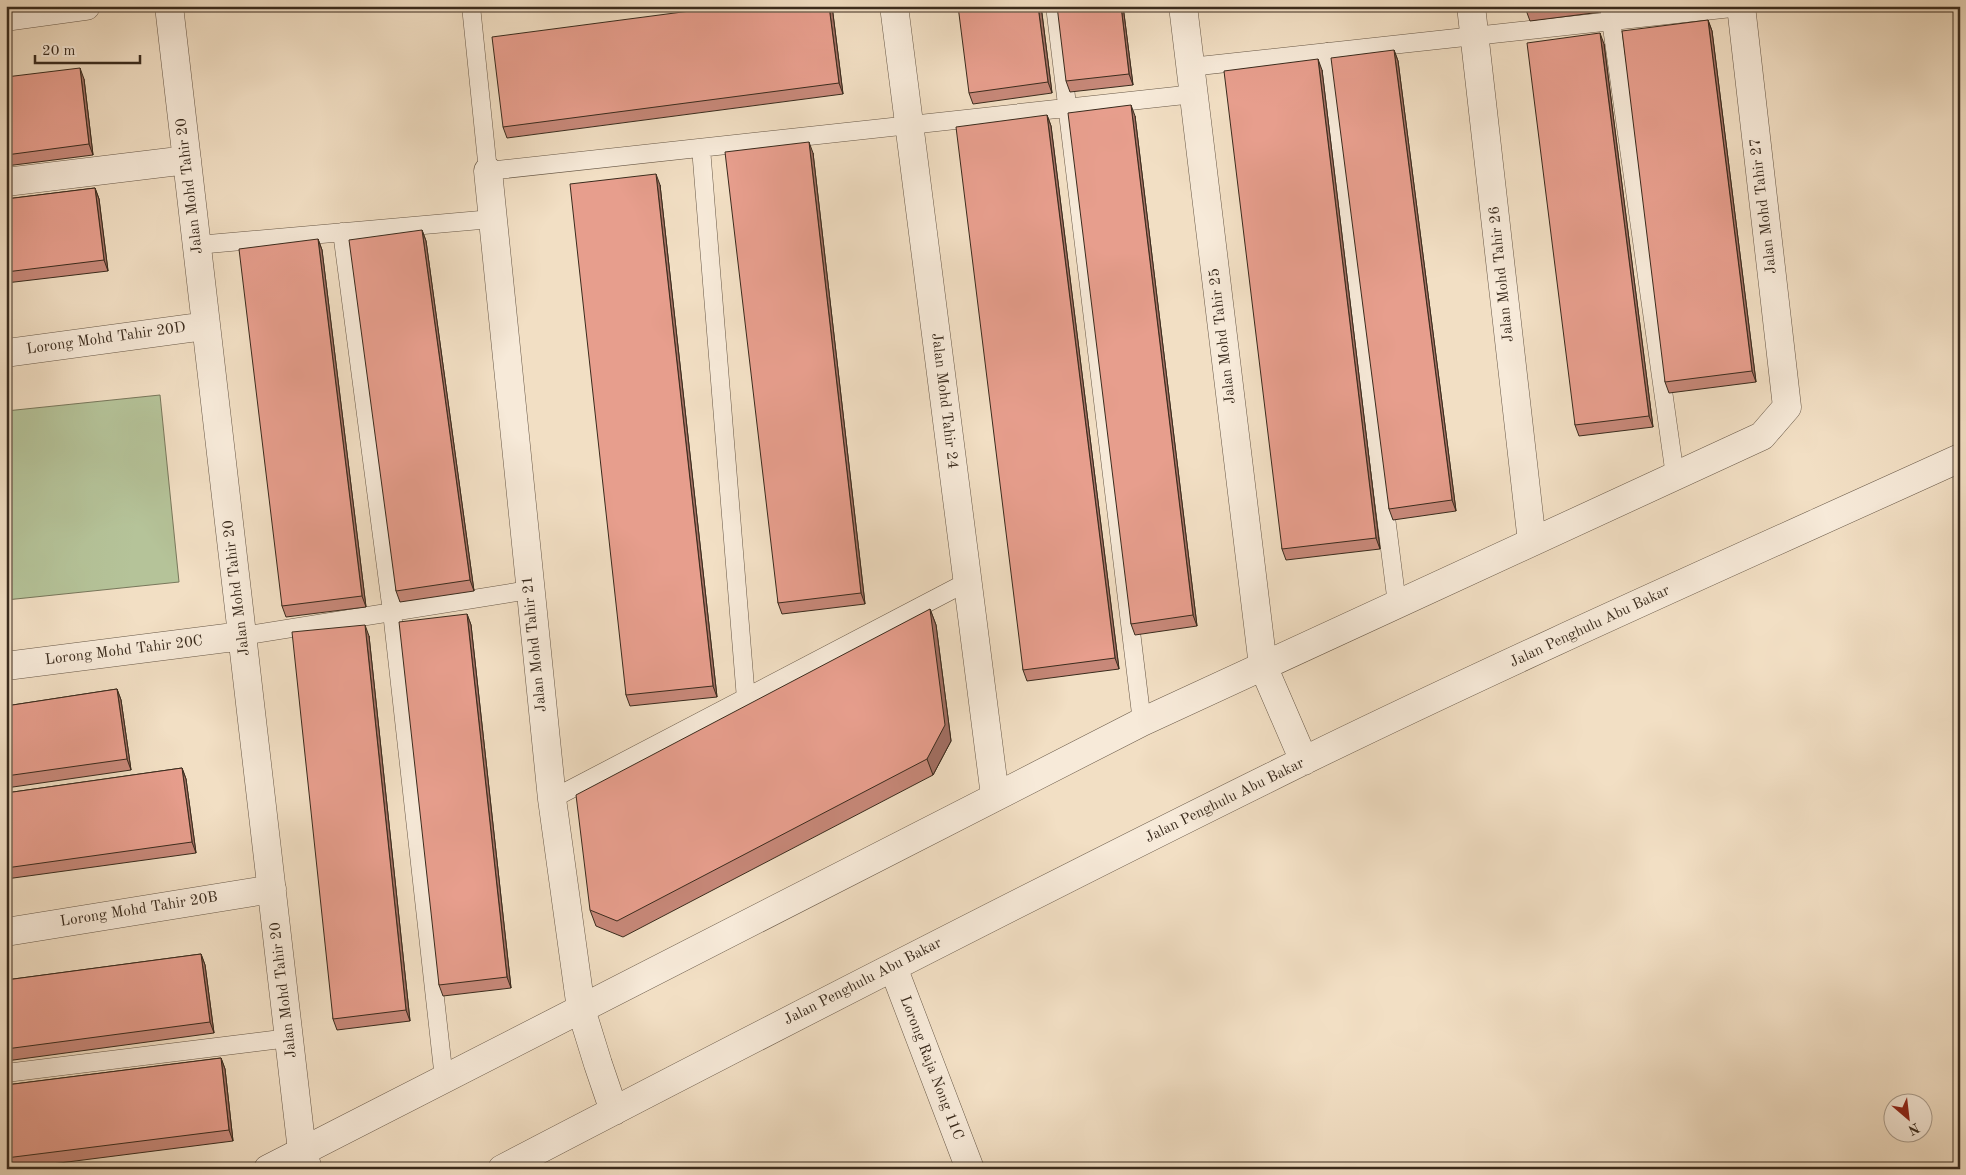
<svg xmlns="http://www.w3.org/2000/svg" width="1966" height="1175" viewBox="0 0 1966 1175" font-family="'Old Standard TT',serif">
  <rect width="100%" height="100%" fill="#f2dfc4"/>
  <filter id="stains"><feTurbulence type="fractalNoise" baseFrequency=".004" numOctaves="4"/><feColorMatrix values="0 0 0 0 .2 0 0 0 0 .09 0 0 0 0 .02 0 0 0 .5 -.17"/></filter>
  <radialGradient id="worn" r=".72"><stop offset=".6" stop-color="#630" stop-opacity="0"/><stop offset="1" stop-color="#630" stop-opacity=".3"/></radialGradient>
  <path fill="#b5c399" stroke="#78775b" d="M160 395 179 582 6 600V411Z"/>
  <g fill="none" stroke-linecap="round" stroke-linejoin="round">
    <defs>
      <path id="lane" d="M471 6 488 171 1194 94
        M1055 6 1142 722
        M1609 6 1675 476
        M1327 52 1397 604
        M1190 67 1741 7
        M701 148 746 699
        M342 232 392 612 444 1079
        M197 245 492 219
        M242 636 529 590
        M552 799 967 582
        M6 1073 289 1038"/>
      <path id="street" d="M169 6 302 1151 307 1166
        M894 6 995 796
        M1183 6 1263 666 1304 761
        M1471 6 1532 542
        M6 17 86 6
        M488 171 552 799 581 1009 598 1064 614 1111
        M6 182 187 160
        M6 353 206 326
        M6 666 242 636
        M6 932 272 889
        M893 967 970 1169
        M268 1169 1142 722 1762 436 1787 407 1741 6
        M502 1169C767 1031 1033 894 1301 762 1518 656 1740 558 1960 458"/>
    </defs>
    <use href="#lane" stroke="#685847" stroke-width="19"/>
    <use href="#street" stroke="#685847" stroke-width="29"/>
    <use href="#lane" stroke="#f7ead9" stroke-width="18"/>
    <use href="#street" stroke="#f7ead9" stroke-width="28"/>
  </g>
  <path fill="#c78879" stroke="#3a2b1d" d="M832 6 843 94 507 138 503 127Z
    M1041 6 1052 93 973 104 969 93Z
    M1123 6 1133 85 1070 92 1066 81Z
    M1525 6H1600L1601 12 1530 21 1526 10Z
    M1621 6H1653L1622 10Z
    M1708 20 1712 31 1756 382 1669 393 1665 382Z
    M1604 44 1653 427 1579 436 1575 425Z
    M1394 50 1398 61 1456 511 1393 520 1389 509Z
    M1322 70 1380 549 1286 560 1282 549Z
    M6 77 84 79 93 155 6 166Z
    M1047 115 1051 126 1119 669 1027 681 1023 670Z
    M1135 116 1197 626 1135 635 1131 624Z
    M813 153 865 604 782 614 778 603Z
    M660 185 717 697 630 706 626 695Z
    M95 188 99 199 108 271 6 283V199Z
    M422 230 426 241 474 591 400 602 396 591Z
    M318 239 322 250 366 607 286 617 282 606Z
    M930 609 936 625 951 741 933 775 623 937 596 926 590 910Z
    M467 614 471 625 511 988 443 996 439 985Z
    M369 636 410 1021 337 1030 333 1019Z
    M117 689 121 700 131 770 6 788V706Z
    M182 768 186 779 196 853 6 879V793Z
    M201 954 205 965 214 1033 6 1061V980Z
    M221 1058 225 1069 233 1141 12 1169H6V1085Z"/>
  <path fill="#a26f63" stroke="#3a2b1d" d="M829 6H832L843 94 839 83Z
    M1038 6H1041L1052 93 1048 82Z
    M1121 6H1123L1133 85 1129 74Z
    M1708 20 1712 31 1756 382 1752 371Z
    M1600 33 1604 44 1653 427 1649 416Z
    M1394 50 1398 61 1456 511 1452 500Z
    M1318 59 1322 70 1380 549 1376 538Z
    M80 68 84 79 93 155 89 144Z
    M1131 105 1135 116 1197 626 1193 615Z
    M1047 115 1051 126 1119 669 1115 658Z
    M809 142 813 153 865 604 861 593Z
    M656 174 660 185 717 697 713 686Z
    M95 188 99 199 108 271 104 260Z
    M422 230 426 241 474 591 470 580Z
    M318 239 322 250 366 607 362 596Z
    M930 609 936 625 951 741 933 775 927 759Z
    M467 614 471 625 511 988 507 977Z
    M365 625 369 636 410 1021 406 1010Z
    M117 689 121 700 131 770 127 759Z
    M182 768 186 779 196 853 192 842Z
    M201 954 205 965 214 1033 210 1022Z
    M221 1058 225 1069 233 1141 229 1130Z"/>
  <path fill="#e79e8d" stroke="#3a2b1d" d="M728 6H829L839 83 503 127 492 37Z
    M958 6H1038L1048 82 969 93Z
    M1057 6H1121L1129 74 1066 81Z
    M1525 6H1555L1526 10Z
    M1708 20 1752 371 1665 382 1622 31Z
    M1600 33 1649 416 1575 425 1527 43Z
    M1394 50 1452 500 1389 509 1331 58Z
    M1318 59 1376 538 1282 549 1224 71Z
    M80 68 89 144 6 155V77Z
    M1131 105 1193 615 1131 624 1068 113Z
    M1047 115 1115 658 1023 670 956 127Z
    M809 142 861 593 778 603 725 152Z
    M656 174 713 686 626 695 570 184Z
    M95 188 104 260 6 272V199Z
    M422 230 470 580 396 591 349 240Z
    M318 239 362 596 282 606 239 249Z
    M930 609 945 725 927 759 617 921 590 910 576 795Z
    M467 614 507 977 439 985 399 622Z
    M365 625 406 1010 333 1019 292 632Z
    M117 689 127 759 6 776V706Z
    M182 768 192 842 6 868V793Z
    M201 954 210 1022 6 1049V980Z
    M221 1058 229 1130 6 1158V1085Z"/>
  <g text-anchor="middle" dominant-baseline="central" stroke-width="4" stroke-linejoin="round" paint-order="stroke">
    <g font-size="15" fill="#3a2b1d" stroke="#f7ead9">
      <text transform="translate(190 186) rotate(-97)">Jalan Mohd Tahir 20</text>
      <text transform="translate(1764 206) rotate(-97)">Jalan Mohd Tahir 27</text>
      <text transform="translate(1502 274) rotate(-96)">Jalan Mohd Tahir 26</text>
      <text transform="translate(1223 336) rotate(-97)">Jalan Mohd Tahir 25</text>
      <text transform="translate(106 339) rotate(-8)">Lorong Mohd Tahir 20D</text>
      <text transform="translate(944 401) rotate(83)">Jalan Mohd Tahir 24</text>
      <text transform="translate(237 588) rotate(-97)">Jalan Mohd Tahir 20</text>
      <text transform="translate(1590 627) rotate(-25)">Jalan Penghulu Abu Bakar</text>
      <text transform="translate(535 644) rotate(-96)">Jalan Mohd Tahir 21</text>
      <text transform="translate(124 651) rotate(-7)">Lorong Mohd Tahir 20C</text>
      <text transform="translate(1225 801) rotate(-26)">Jalan Penghulu Abu Bakar</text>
      <text transform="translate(139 910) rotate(-9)">Lorong Mohd Tahir 20B</text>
      <text transform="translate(863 982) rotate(-27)">Jalan Penghulu Abu Bakar</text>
      <text transform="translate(284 990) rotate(-97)">Jalan Mohd Tahir 20</text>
      <text transform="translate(931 1068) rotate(69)">Lorong Raja Nong 11C</text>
    </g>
  </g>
  <rect width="1966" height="1175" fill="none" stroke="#f2dfc4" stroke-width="25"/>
  <rect x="8" y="8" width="1951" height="1160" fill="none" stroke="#3a2b1d" stroke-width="2.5"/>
  <rect x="12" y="12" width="1941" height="1150" fill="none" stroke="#3a2b1d"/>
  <g transform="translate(1908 1118) rotate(152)"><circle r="24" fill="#f7ead9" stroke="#ab9e8e"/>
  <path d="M0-4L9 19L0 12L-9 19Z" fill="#8f2418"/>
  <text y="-8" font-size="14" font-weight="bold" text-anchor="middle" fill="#3a2b1d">N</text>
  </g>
  <path d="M35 55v8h105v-8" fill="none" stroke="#3a2b1d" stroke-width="2.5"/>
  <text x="42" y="55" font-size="15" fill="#3a2b1d" stroke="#f7ead9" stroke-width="4" paint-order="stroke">20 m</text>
  <rect width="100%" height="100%" filter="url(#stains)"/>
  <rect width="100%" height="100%" fill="url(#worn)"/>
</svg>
